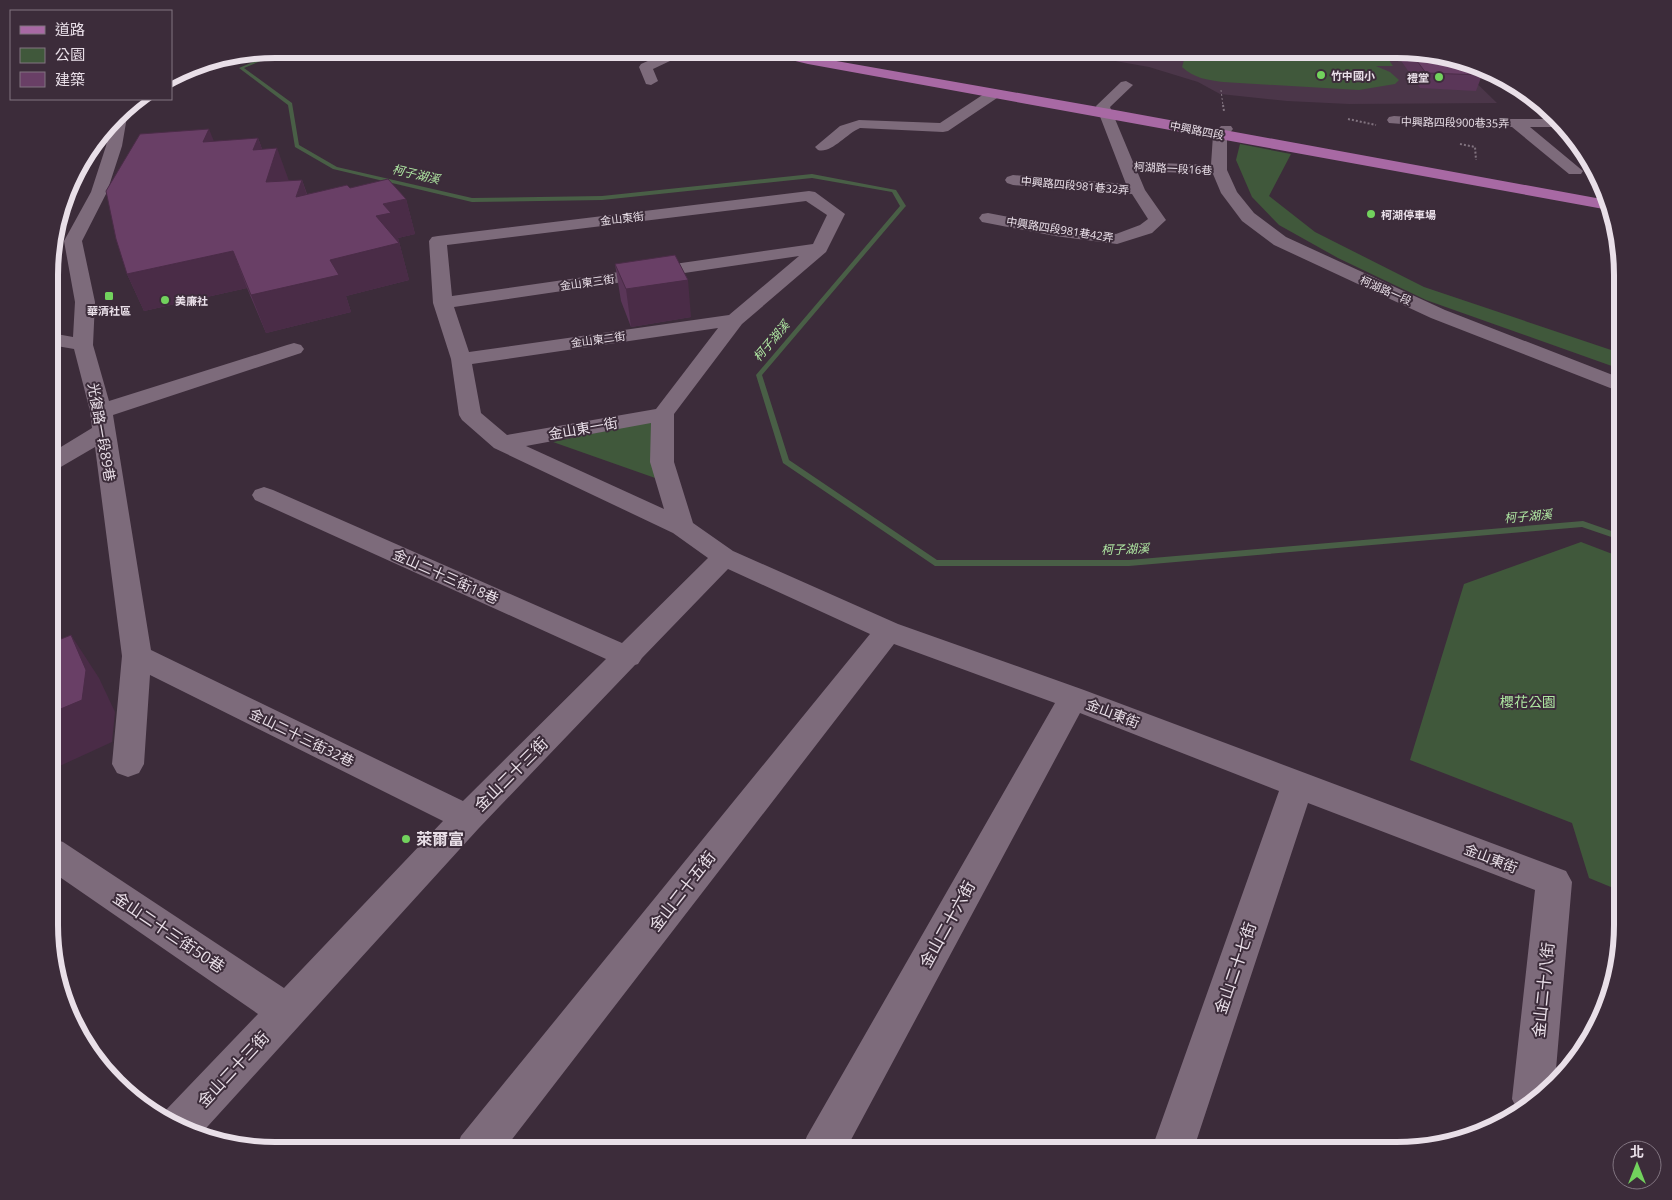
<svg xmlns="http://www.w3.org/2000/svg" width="1672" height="1200" viewBox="0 0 1672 1200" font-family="'Open Sans','Noto Sans TC',sans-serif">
  <rect width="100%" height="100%" fill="#3c2c3a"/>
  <path fill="#4b3649" d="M1087 49H1412L1460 67 1497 103 1349 104 1287 101 1220 94 1198 82 1149 67 1087 56Z"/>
  <path fill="#40583b" d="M1165 50 1389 60 1393 66H1376L1390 72 1399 80 1395 84 1359 90 1223 82C1207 80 1194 78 1182 67L1184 60 1193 57 1165 55Z
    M1240 144 1291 154 1269 196 1315 232 1424 287 1623 354V370L1426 300 1338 258 1279 225 1252 197 1236 160Z
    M655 420 658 479 553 442Z
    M1581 542 1623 558V892L1589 878 1572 823 1410 760 1464 584Z"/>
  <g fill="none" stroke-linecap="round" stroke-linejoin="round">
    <path fill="#495f46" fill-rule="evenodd" d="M284 49H289L244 68 292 103 299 145 337 167 472 198 602 196 812 174 896 190 906 206 905 207 762 375 789 460 937 560H1129L1583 521 1623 535V541L1582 527 1129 566H935L783 463 756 375 900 206 892 192 812 178 602 200 472 202 333 169 295 147 288 105 239 68Z
      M357 49 414 53 521 49 414 55Z"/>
    <path stroke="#81737f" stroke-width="1" stroke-dasharray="2 2" stroke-linecap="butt" d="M1221 90 1223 106"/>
    <path stroke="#81737f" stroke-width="2" stroke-dasharray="2 2" stroke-linecap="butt" d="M1223 105 1224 111
      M1348 119 1376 125
      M1460 144 1475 147 1476 160"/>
    <path fill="#7d6b7b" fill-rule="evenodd" d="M675 49H691L689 52 653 69 658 81 651 85 646 84 639 67 641 64Z
      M788 49H812C806 55 791 58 783 56L781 53 783 50Z
      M1126 81 1133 85 1110 107 1133 162 1211 165 1213 135 1221 126H1231L1233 129 1227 136V170L1237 192 1254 213 1286 237 1445 310 1623 379V393L1431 318 1274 245 1242 221 1221 193 1213 174 1137 171 1145 190 1166 220 1152 233 1117 244 1055 236 982 222 979 218 982 214 988 213 1055 226 1116 234 1140 225 1148 219 1132 194 1013 185 1007 183 1005 180 1007 177 1013 175 1126 184 1096 106 1121 82Z
      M995 89 1002 93 1000 96 948 131 943 132 860 128C846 134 831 154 818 150L815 147 840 126 859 120 940 123 990 90Z
      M124 107 128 111 122 146 107 192 82 241 95 302 93 345 109 401 287 345 294 343 301 345 304 349 301 353 113 415 151 650 463 801 606 659 255 500 252 495 255 490 264 487 273 490 622 643 708 558 673 533 494 448 462 420 459 415 451 359 433 303 429 241 432 237 438 236 809 191 815 192 845 214 826 252 742 324 674 414V462L693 523 733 551 898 624 1084 690 1566 871 1572 882 1555 1081 1518 1111 1512 1099 1535 890 1308 803 1193 1151H1151L1279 791 1080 713 845 1151H801L807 1136 1055 703 894 644 503 1151H455L461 1136 870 634 728 569 642 658 638 664 635 665 479 828 198 1137 162 1118 164 1112 258 1014 51 871V838L63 842 284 988 443 821 150 675 144 764 139 773 128 777 117 773 112 764 122 656 95 447 59 468 51 470V453L92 428 90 411 74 349 51 345V333L73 337 75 302 64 241 91 192 106 146 111 124ZM806 201 827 215 813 244 452 296 447 245ZM799 256 729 315 469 352 454 307ZM718 328 656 409 507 435 481 413 472 364ZM651 423 650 462 664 509 526 446Z
      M1394 116 1441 119H1554L1561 127H1530L1583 171 1581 174H1569L1512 127H1441L1389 123 1387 120 1389 117Z"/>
    <path fill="#a869a4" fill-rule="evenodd" d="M756 49H778L808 56 1104 108 1607 200 1609 210 808 64 758 52Z"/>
  </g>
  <path fill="#5a3658" d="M1354 49H1412L1482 75 1476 91 1420 88 1395 52 1355 51Z
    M258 138 262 149 289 181 302 180 307 194 350 188 406 199 415 234 398 238 409 280 346 296 351 312 266 333 247 288 144 311 127 274 214 142Z
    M615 264 691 317 631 327 621 301Z"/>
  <path fill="#4a2c47" d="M1010 49H1015L1010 53Z
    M209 129 222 161 203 142Z
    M258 138 270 171 253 150Z
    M277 148 289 181 266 182Z
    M302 180 313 214 296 197Z
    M406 199 415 234 398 238 409 280 346 296 351 312 266 333 251 295 330 260 376 216 383 204Z
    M233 251 247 288 144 311 127 274Z
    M688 280 691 317 631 327 626 289Z
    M71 635 99 678 115 712 112 742 51 770V713Z"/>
  <path fill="#693f66" stroke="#4a2c47" d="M1408 49H1412L1470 61 1482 75 1426 73Z
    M209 129 203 142 258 138 253 150 277 148 266 182 302 180 296 197 347 185 350 188 388 179 406 199 383 204 391 213 376 216 399 243 330 260 339 275 251 295 233 251 127 274 116 239 106 191 140 134Z
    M675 255 688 280 626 289 615 264Z
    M71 635 86 670 82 700 51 713V643Z"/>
  <g fill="#72d25d" stroke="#3c2c3a" stroke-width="2">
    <circle cx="1321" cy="75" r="5"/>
    <circle cx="1439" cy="77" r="5"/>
    <circle cx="1371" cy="214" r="5"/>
    <rect x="104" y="291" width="10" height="10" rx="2.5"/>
    <circle cx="165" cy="300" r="5"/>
    <circle cx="406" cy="839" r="5"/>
  </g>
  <g text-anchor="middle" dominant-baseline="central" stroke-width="4" stroke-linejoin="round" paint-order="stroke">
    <g font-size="11" font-weight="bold" fill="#e9dfe8" stroke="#3c2c3a" text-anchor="start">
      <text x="1331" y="75">竹中國小</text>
      <text x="1429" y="77" text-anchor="end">禮堂</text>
      <text x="1381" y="214">柯湖停車場</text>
      <text x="175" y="300">美廉社</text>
      <text x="109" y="310" text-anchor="middle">華清社區</text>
    </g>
    <g font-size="11" fill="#e9dfe8" stroke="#3c2c3a">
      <text transform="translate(1455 122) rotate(1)">中興路四段900巷35弄</text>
      <text transform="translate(1197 130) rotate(11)">中興路四段</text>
      <text transform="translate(1173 168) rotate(3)">柯湖路一段16巷</text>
      <text transform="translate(1075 185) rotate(5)">中興路四段981巷32弄</text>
      <text transform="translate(622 218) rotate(-7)">金山東街</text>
      <text transform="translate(1060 229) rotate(9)">中興路四段981巷42弄</text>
      <text transform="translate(587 282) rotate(-8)">金山東三街</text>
      <text transform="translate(1386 290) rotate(24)">柯湖路一段</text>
      <text transform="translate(598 339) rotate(-8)">金山東二街</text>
    </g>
    <g font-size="12" font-style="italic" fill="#b0e9a3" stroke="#3c2c3a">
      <text transform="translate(416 174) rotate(13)">柯子湖溪</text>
      <text transform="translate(771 341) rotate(-50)">柯子湖溪</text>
      <text transform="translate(1528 516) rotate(-5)">柯子湖溪</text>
      <text transform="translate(1125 549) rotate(-2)">柯子湖溪</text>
    </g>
    <g font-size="14" fill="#e9dfe8" stroke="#3c2c3a">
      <text transform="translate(583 428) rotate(-10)">金山東一街</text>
      <text transform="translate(102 432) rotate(80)">光復路一段89巷</text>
      <text transform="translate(446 576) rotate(24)">金山二十三街18巷</text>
      <text transform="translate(1113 713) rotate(21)">金山東街</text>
      <text transform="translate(302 737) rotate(26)">金山二十三街32巷</text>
      <text transform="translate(1491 858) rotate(21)">金山東街</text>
    </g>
    <g font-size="14" fill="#ade6a1" stroke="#3c2c3a">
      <text x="1528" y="701">櫻花公園</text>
    </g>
    <g font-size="16" fill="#e9dfe8" stroke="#3c2c3a">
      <text transform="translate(511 774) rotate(-45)">金山二十三街</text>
      <text transform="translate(682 891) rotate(-52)">金山二十五街</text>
      <text transform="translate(947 924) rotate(-61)">金山二十六街</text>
      <text transform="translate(169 932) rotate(34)">金山二十三街50巷</text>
      <text transform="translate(1235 968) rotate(-71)">金山二十七街</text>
      <text transform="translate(1543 990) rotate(-84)">金山二十八街</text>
      <text transform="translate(233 1069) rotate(-47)">金山二十三街</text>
    </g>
    <g font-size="16" font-weight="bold" fill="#e9dfe8" stroke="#3c2c3a" text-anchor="start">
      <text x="416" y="839">萊爾富</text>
    </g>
  </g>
  <path d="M0 0H1672V1200H0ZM275 58H1397A217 217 0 0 1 1614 275V925A217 217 0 0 1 1397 1142H275A217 217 0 0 1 58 925V275A217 217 0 0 1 275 58Z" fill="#3c2c3a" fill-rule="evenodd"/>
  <path fill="none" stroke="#e9dfe8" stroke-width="6" d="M275 58H1397A217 217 0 0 1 1614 275V925A217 217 0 0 1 1397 1142H275A217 217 0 0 1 58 925V275A217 217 0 0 1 275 58Z"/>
  <rect x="10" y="10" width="162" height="90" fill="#3c2c3a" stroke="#817480"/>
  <rect x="20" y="26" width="25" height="8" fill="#a869a4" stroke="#817480"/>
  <text x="55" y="35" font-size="15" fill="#e9dfe8">道路</text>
  <rect x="20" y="48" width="25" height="15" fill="#40583b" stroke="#817480"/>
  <text x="55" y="60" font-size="15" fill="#e9dfe8">公園</text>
  <rect x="20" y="72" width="25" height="15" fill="#693f66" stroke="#817480"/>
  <text x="55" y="85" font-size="15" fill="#e9dfe8">建築</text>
  <g transform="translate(1637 1165)"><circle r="24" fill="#3c2c3a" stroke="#817480"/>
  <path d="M0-4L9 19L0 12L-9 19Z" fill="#72d25d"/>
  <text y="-8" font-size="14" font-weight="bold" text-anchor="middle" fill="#e9dfe8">北</text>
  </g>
</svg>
